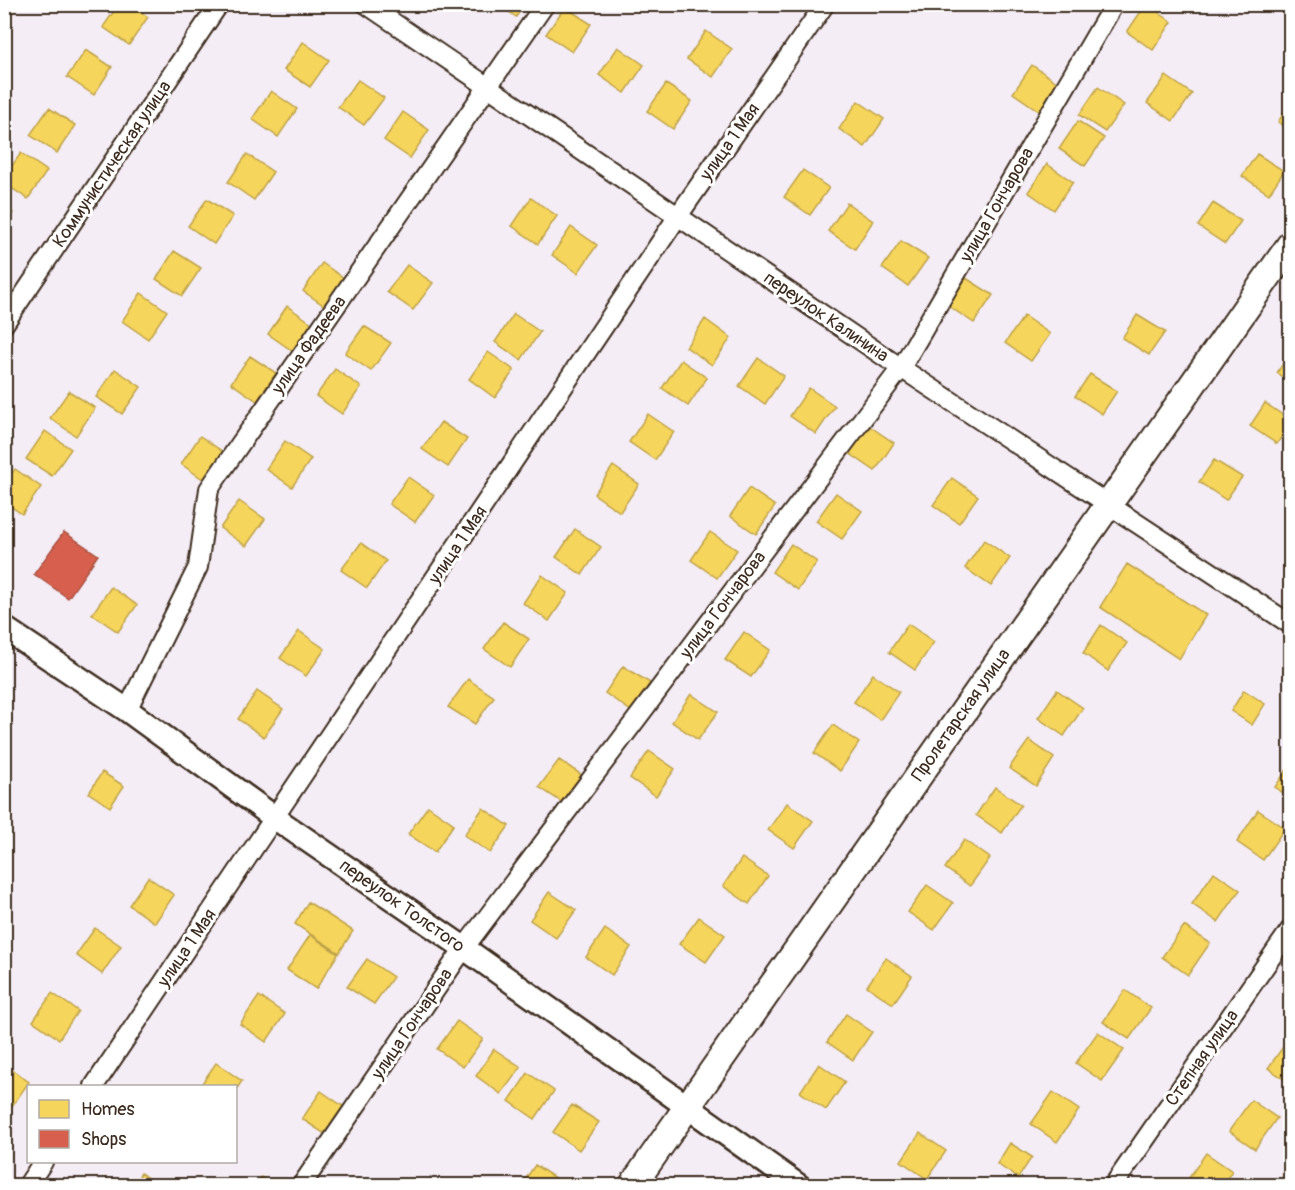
<svg xmlns="http://www.w3.org/2000/svg" width="1295" height="1190" viewBox="0 0 1295 1190" font-family="Pangolin,sans-serif">
  <rect width="100%" height="100%" fill="#f5edf5"/>
  <filter id="ink" filterUnits="userSpaceOnUse"><feTurbulence type="fractalNoise" baseFrequency=".0167" numOctaves="2"/><feDisplacementMap in="SourceGraphic" scale="12" xChannelSelector="R" yChannelSelector="G"/><feConvolveMatrix kernelMatrix="1 2 1 2 8 2 1 2 1" color-interpolation-filters="sRGB"/></filter>
  <g filter="url(#ink)">
    <path fill="#f6d55c" stroke="#bea249" stroke-width="1.5" d="M119 4H129L148 17 129 45 103 27Z
      M498 4H525L516 17Z
      M943 4H958L953 11Z
      M1146 4 1172 22 1153 50 1127 32Z
      M565 7 591 24 572 52 546 34Z
      M4 30 11 34 4 44Z
      M706 31 732 49 713 77 687 59Z
      M303 42 329 60 310 87 284 70Z
      M618 47 644 65 625 93 599 75Z
      M86 50 112 67 94 95 67 77Z
      M1032 65 1058 83 1039 111 1013 93Z
      M1166 76 1192 94 1173 121 1147 103Z
      M358 80 384 98 364 125 338 107Z
      M666 84 692 101 673 129 647 111Z
      M1098 87 1124 105 1105 132 1079 115Z
      M271 91 297 109 278 137 252 119Z
      M858 101 884 119 865 147 839 129Z
      M1290 103V130L1278 122Z
      M49 108 75 125 57 153 30 135Z
      M403 112 429 130 410 158 384 140Z
      M1078 121 1104 138 1085 166 1059 149Z
      M21 153 47 171 28 199 4 183V177Z
      M247 154 273 172 254 200 228 182Z
      M1257 154 1284 171 1269 194 1242 176Z
      M1047 164 1073 182 1054 210 1028 192Z
      M803 170 829 188 810 215 784 197Z
      M531 198 557 216 538 244 512 226Z
      M207 199 233 216 214 244 188 226Z
      M847 203 873 221 855 249 828 231Z
      M1213 203 1241 221 1225 244 1198 226Z
      M4 207 13 213 4 226Z
      M571 227 597 245 578 273 552 255Z
      M901 241 928 258 908 286 882 268Z
      M174 251 201 268 182 296 156 279Z
      M322 263 348 281 329 309 303 291Z
      M407 265 433 283 413 310 387 292Z
      M966 278 993 295 974 323 947 305Z
      M141 293 167 311 148 339 122 321Z
      M287 306 313 324 294 352 268 334Z
      M514 314 540 332 521 360 495 342Z
      M1137 315 1165 332 1149 355 1122 338Z
      M1024 316 1050 334 1031 361 1005 343Z
      M705 319 731 338 712 365 686 347Z
      M364 326 391 343 371 371 345 353Z
      M488 352 514 370 495 398 469 379Z
      M1290 352V382L1277 373Z
      M250 356 276 373 257 401 231 383Z
      M758 358 784 376 765 404 739 386Z
      M681 360 707 378 688 406 662 388Z
      M115 369 141 387 122 414 96 397Z
      M335 369 361 387 342 414 316 396Z
      M1090 374 1117 391 1102 414 1075 396Z
      M809 388 835 406 816 434 790 416Z
      M69 391 95 408 76 436 50 418Z
      M1265 403 1290 420V424L1277 444 1250 426Z
      M648 414 674 432 655 460 629 442Z
      M441 422 467 439 448 467 422 449Z
      M868 425 894 443 875 471 849 453Z
      M45 431 71 449 52 476 26 459Z
      M200 436 226 454 207 482 181 464Z
      M285 441 311 459 292 487 266 469Z
      M1214 460 1242 477 1226 500 1199 482Z
      M613 466 639 484 620 512 594 494Z
      M15 469 41 487 22 514 4 502V484Z
      M408 477 434 495 415 522 389 504Z
      M952 478 978 496 959 523 933 505Z
      M749 488 775 506 756 534 730 516Z
      M836 493 862 511 842 539 816 521Z
      M239 501 265 519 246 546 220 528Z
      M575 529 601 547 582 575 556 557Z
      M710 532 737 550 717 578 691 560Z
      M984 540 1010 558 991 586 965 568Z
      M361 543 386 561 367 588 341 570Z
      M791 544 817 562 798 590 772 572Z
      M1127 564 1206 615 1179 659 1100 607Z
      M542 575 568 593 549 621 523 603Z
      M111 587 137 605 118 632 92 614Z
      M503 622 529 639 510 667 484 649Z
      M908 624 934 642 915 670 889 652Z
      M1101 625 1127 643 1108 671 1083 653Z
      M299 631 325 649 306 676 280 658Z
      M744 632 770 650 751 677 725 660Z
      M623 666 650 683 631 711 605 693Z
      M873 674 899 692 880 720 854 702Z
      M468 679 494 697 475 724 448 707Z
      M1057 690 1083 708 1064 736 1038 718Z
      M1244 690 1265 704 1252 725 1231 711Z
      M257 691 283 709 264 737 238 719Z
      M691 694 718 712 698 740 672 722Z
      M833 725 859 743 840 771 814 753Z
      M1029 740 1054 758 1036 786 1009 768Z
      M649 751 675 769 656 796 630 778Z
      M559 760 585 777 566 805 539 787Z
      M1290 765V798L1275 787Z
      M102 772 124 786 110 807 89 793Z
      M995 787 1021 805 1002 833 976 815Z
      M787 803 813 821 794 848 768 830Z
      M428 806 454 824 435 852 408 834Z
      M483 808 509 826 490 853 464 835Z
      M1258 810 1285 828 1263 860 1237 842Z
      M964 840 990 858 970 886 945 868Z
      M742 858 768 876 749 904 723 886Z
      M1214 872 1240 890 1218 922 1192 904Z
      M148 877 174 895 155 923 129 905Z
      M927 885 953 903 934 930 908 912Z
      M549 892 576 910 556 938 530 920Z
      M308 902 353 931 339 953 295 924Z
      M699 917 725 935 706 962 679 944Z
      M1184 926 1210 943 1188 975 1162 957Z
      M95 928 121 946 102 974 76 955Z
      M605 929 631 947 612 975 586 957Z
      M310 935 338 954 316 989 287 970Z
      M886 958 912 976 893 1004 867 986Z
      M367 959 393 977 374 1004 347 987Z
      M1125 990 1151 1008 1129 1039 1103 1022Z
      M52 993 78 1011 59 1039 33 1021Z
      M259 996 285 1014 266 1042 240 1024Z
      M846 1014 872 1032 853 1060 827 1042Z
      M457 1021 483 1039 463 1067 437 1049Z
      M1098 1032 1124 1050 1102 1081 1076 1063Z
      M1290 1037V1083L1268 1068Z
      M494 1049 521 1067 501 1094 476 1076Z
      M216 1063 242 1081 236 1090V1086H200Z
      M4 1064 29 1082 10 1109 4 1105Z
      M819 1064 845 1082 826 1110 800 1092Z
      M528 1073 554 1091 535 1119 509 1101Z
      M321 1091 347 1109 328 1136 302 1119Z
      M1053 1092 1079 1110 1057 1142 1031 1124Z
      M1251 1100 1277 1118 1255 1149 1229 1131Z
      M572 1105 599 1122 579 1150 553 1132Z
      M920 1133 946 1151 927 1179 901 1161Z
      M1010 1143 1032 1157 1018 1178 997 1164Z
      M1206 1153 1232 1171 1222 1186H1186L1184 1185Z
      M535 1165 561 1182 559 1186H521Z
      M141 1173 158 1186H132Z
      M261 1177 273 1186H255Z"/>
    <path fill="#d6604d" stroke="#a8503f" stroke-width="1.5" d="M64 532 98 555 68 598 34 574Z"/>
    <g fill="none" stroke-linecap="round" stroke-linejoin="round">
      <defs>
        <path id="minor" d="M366 4 901 368 1290 624
          M4 324 219 4
          M127 710 198 567 209 489 545 4
          M94 1086 678 216 825 4
          M27 1186 43 1162
          M301 1186 464 948 901 368 1114 4
          M1113 1186 1290 930"/>
        <path id="tertiary" d="M4 628 127 710 275 818 464 948 799 1186"/>
        <path id="secondary" d="M632 1186 1290 245"/>
      </defs>
      <use href="#minor" stroke="#3b2a1e" stroke-width="22"/>
      <use href="#tertiary" stroke="#3b2a1e" stroke-width="27"/>
      <use href="#secondary" stroke="#3b2a1e" stroke-width="30"/>
      <use href="#minor" stroke="#fff" stroke-width="18"/>
      <use href="#tertiary" stroke="#fff" stroke-width="22"/>
      <use href="#secondary" stroke="#fff" stroke-width="26"/>
    </g>
  </g>
  <g text-anchor="middle" dominant-baseline="central" stroke-width="6" stroke-linejoin="round" paint-order="stroke">
    <g font-size="18" fill="#3b2a1e" stroke="#fff">
      <text transform="translate(730 142) rotate(-55)">улица 1 Мая</text>
      <text transform="translate(112 164) rotate(-56)">Коммунистическая улица</text>
      <text transform="translate(997 205) rotate(-60)">улица Гончарова</text>
      <text transform="translate(826 317) rotate(34)">переулок Калинина</text>
      <text transform="translate(309 345) rotate(-55)">улица Фадеева</text>
      <text transform="translate(458 545) rotate(-56)">улица 1 Мая</text>
      <text transform="translate(723 605) rotate(-53)">улица Гончарова</text>
      <text transform="translate(961 715) rotate(-55)">Пролетарская улица</text>
      <text transform="translate(402 906) rotate(35)">переулок Толстого</text>
      <text transform="translate(187 948) rotate(-56)">улица 1 Мая</text>
      <text transform="translate(412 1024) rotate(-56)">улица Гончарова</text>
      <text transform="translate(1202 1058) rotate(-55)">Степная улица</text>
    </g>
  </g>
  <rect width="1295" height="1190" fill="none" stroke="#fff" stroke-width="24"/>
  <rect x="12" y="12" width="1271" height="1166" fill="none" stroke="#3b2a1e" stroke-width="2" filter="url(#ink)"/>
  <rect x="27" y="1085" width="210" height="78" fill="#ffffff" stroke="#b1aaa5" stroke-width="1.5"/>
  <rect x="39" y="1100" width="30" height="18" fill="#f6d55c" stroke="#b1aaa5" stroke-width="1.5"/>
  <text x="81" y="1115" font-size="18" fill="#3b2a1e">Homes</text>
  <rect x="39" y="1130" width="30" height="18" fill="#d6604d" stroke="#b1aaa5" stroke-width="1.5"/>
  <text x="81" y="1145" font-size="18" fill="#3b2a1e">Shops</text>
</svg>
